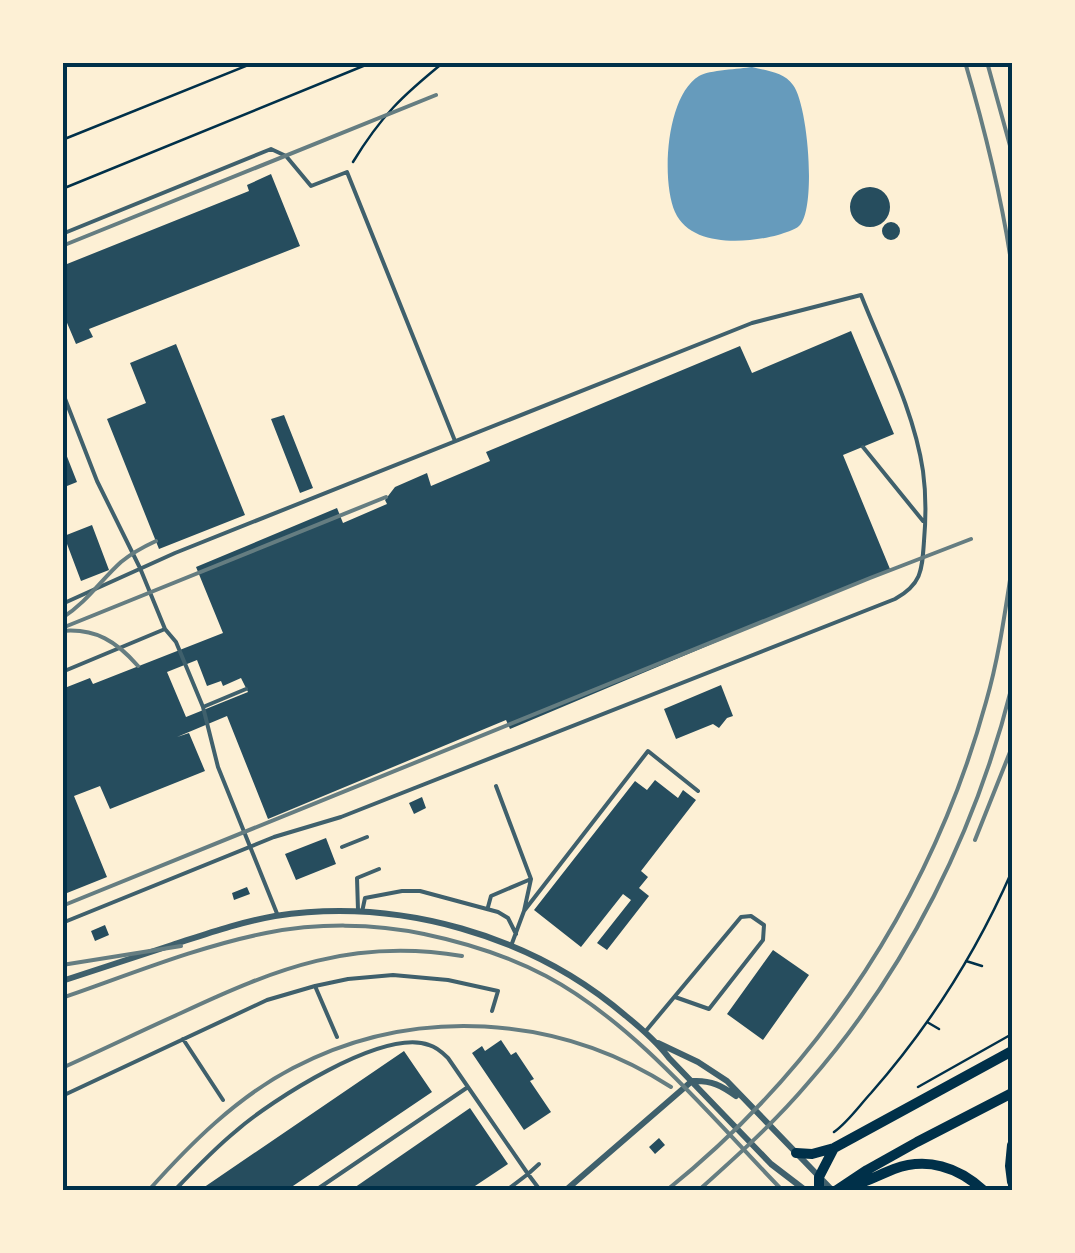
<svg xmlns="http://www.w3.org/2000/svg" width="1075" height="1253" viewBox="0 0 1075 1253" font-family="Poppins,sans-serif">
  <rect width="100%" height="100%" fill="#fdf0d5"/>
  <path fill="#669bbc" d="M752 67C767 71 784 72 793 85 808 104 817 209 799 226 795 230 784 233 778 235 748 243 691 248 675 212 661 180 666 96 699 76 709 70 740 69 752 67Z"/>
  <path fill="#264d5e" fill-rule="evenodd" d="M271 174 300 246 89 329 93 337 76 344 62 311V266L249 191 247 185Z
    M850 207a20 20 0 1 1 40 0a20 20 0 1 1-40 0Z
    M882 231a9 9 0 1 1 18 0a9 9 0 1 1-18 0Z
    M851 331 894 434 843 455 890 569 510 729 506 720 268 819 227 716 177 737 189 733 205 771 110 809 100 786 74 796 107 877 62 895V689L90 678 93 684 223 633 196 567 337 508 343 523 387 504 385 500 395 487 427 473 431 486 490 461 486 452 740 346 752 373ZM197 660 207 686 221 681 223 686 241 678 248 692 186 717 167 672Z
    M176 344 245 515 159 549 107 419 146 403 130 363Z
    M284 415 313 488 300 493 271 419Z
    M66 454 77 482 62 488V456Z
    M92 525 109 570 81 581 64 536Z
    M721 685 733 716 727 718 719 728 713 724 676 739 664 709Z
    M655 780 678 798 683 790 696 800 641 871 648 877 639 888 649 896 607 950 597 943 631 900 623 894 581 947 534 910 635 781 647 790Z
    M422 797 426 808 414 814 409 803Z
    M326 838 336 864 296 880 285 854Z
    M247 887 250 894 234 900 232 893Z
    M105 925 109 935 95 941 91 931Z
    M773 950 809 975 763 1040 727 1014Z
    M501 1040 511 1055 516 1052 534 1079 530 1081 551 1112 524 1130 472 1053 482 1046 485 1051Z
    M404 1051 432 1092 287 1190H200Z
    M470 1108 508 1164 469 1190H351Z
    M659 1138 665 1145 655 1154 649 1147Z"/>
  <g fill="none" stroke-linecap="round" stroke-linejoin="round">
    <path stroke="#003049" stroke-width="2.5" d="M1010 62 1012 65
      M62 140 256 62
      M353 162C381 116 402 96 444 62
      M62 189 373 62
      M966 961 982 966
      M927 1022 939 1029
      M918 1087 1012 1034
      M834 1132C848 1122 859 1106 871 1093 929 1027 977 951 1012 871"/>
    <path stroke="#3f606c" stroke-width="4" d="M62 234 271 149 286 156 311 186 347 172 455 441
      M62 391 97 481 140 568 165 629 176 642 203 707 218 767 278 916
      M863 447 923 521
      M62 604 175 553 752 323 861 295C883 351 914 410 923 471 926 493 926 518 924 541 922 570 922 584 895 599L341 817 274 837 62 923
      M62 672 165 629
      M203 707 246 689
      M496 786 531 879 524 911 511 946
      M342 847 367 837
      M488 907 491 896 531 879
      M358 910 357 878 379 869
      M524 911 648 751 698 791
      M362 912 365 898 402 891H420L498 912 508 918 516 934
      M315 986 337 1037
      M645 1032 741 917 751 916 764 925 763 940 709 1009 675 997
      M183 1039 223 1100
      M62 1096 267 1000 315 986 348 979 393 975 448 980 498 991 492 1011
      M175 1190C194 1170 214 1149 236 1131 270 1101 383 1028 429 1045 437 1047 443 1053 448 1058L528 1174 539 1164
      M316 1190 468 1087
      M507 1190 528 1174 540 1190"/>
    <path stroke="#3f606c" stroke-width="6" d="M62 981C99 969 136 957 172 945 206 934 240 922 275 916 398 897 532 935 626 1016 642 1029 657 1042 669 1058L771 1164 805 1190
      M658 1043 698 1062 727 1081 832 1190
      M693 1081C711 1080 722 1086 736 1096
      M566 1190 692 1081"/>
    <path stroke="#003049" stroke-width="10" d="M1012 1145 1010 1166 1012 1182
      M796 1153 812 1154 834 1148 1012 1051
      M849 1186C866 1183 878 1175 894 1169 927 1157 958 1167 983 1190
      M819 1190V1177L834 1148
      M837 1190 867 1170 917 1142 1012 1093"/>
    <path stroke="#657d81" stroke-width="4" d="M965 62C985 130 1002 198 1012 268
      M987 62 1012 153
      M62 246 436 95
      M62 618C86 603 101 580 121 562 132 553 143 547 156 541
      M62 628 386 497
      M62 631C96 628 117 642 138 666
      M975 840 1012 747
      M62 906 870 578 971 539
      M62 965 181 946
      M62 998C129 975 196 947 266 933 317 923 373 923 424 934 467 943 508 956 546 976 635 1023 713 1119 782 1190
      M62 1068C102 1050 141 1031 181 1013 277 968 353 938 462 956
      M149 1190C190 1144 237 1097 293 1068 413 1005 558 1014 671 1087
      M667 1190C823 1065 933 894 986 702 999 657 1005 612 1012 567
      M699 1190C737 1156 775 1122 808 1083 907 970 976 831 1012 686"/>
  </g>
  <rect width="1075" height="1253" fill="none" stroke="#fdf0d5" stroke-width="130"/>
  <rect x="65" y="65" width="945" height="1123" fill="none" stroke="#003049" stroke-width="4"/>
</svg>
